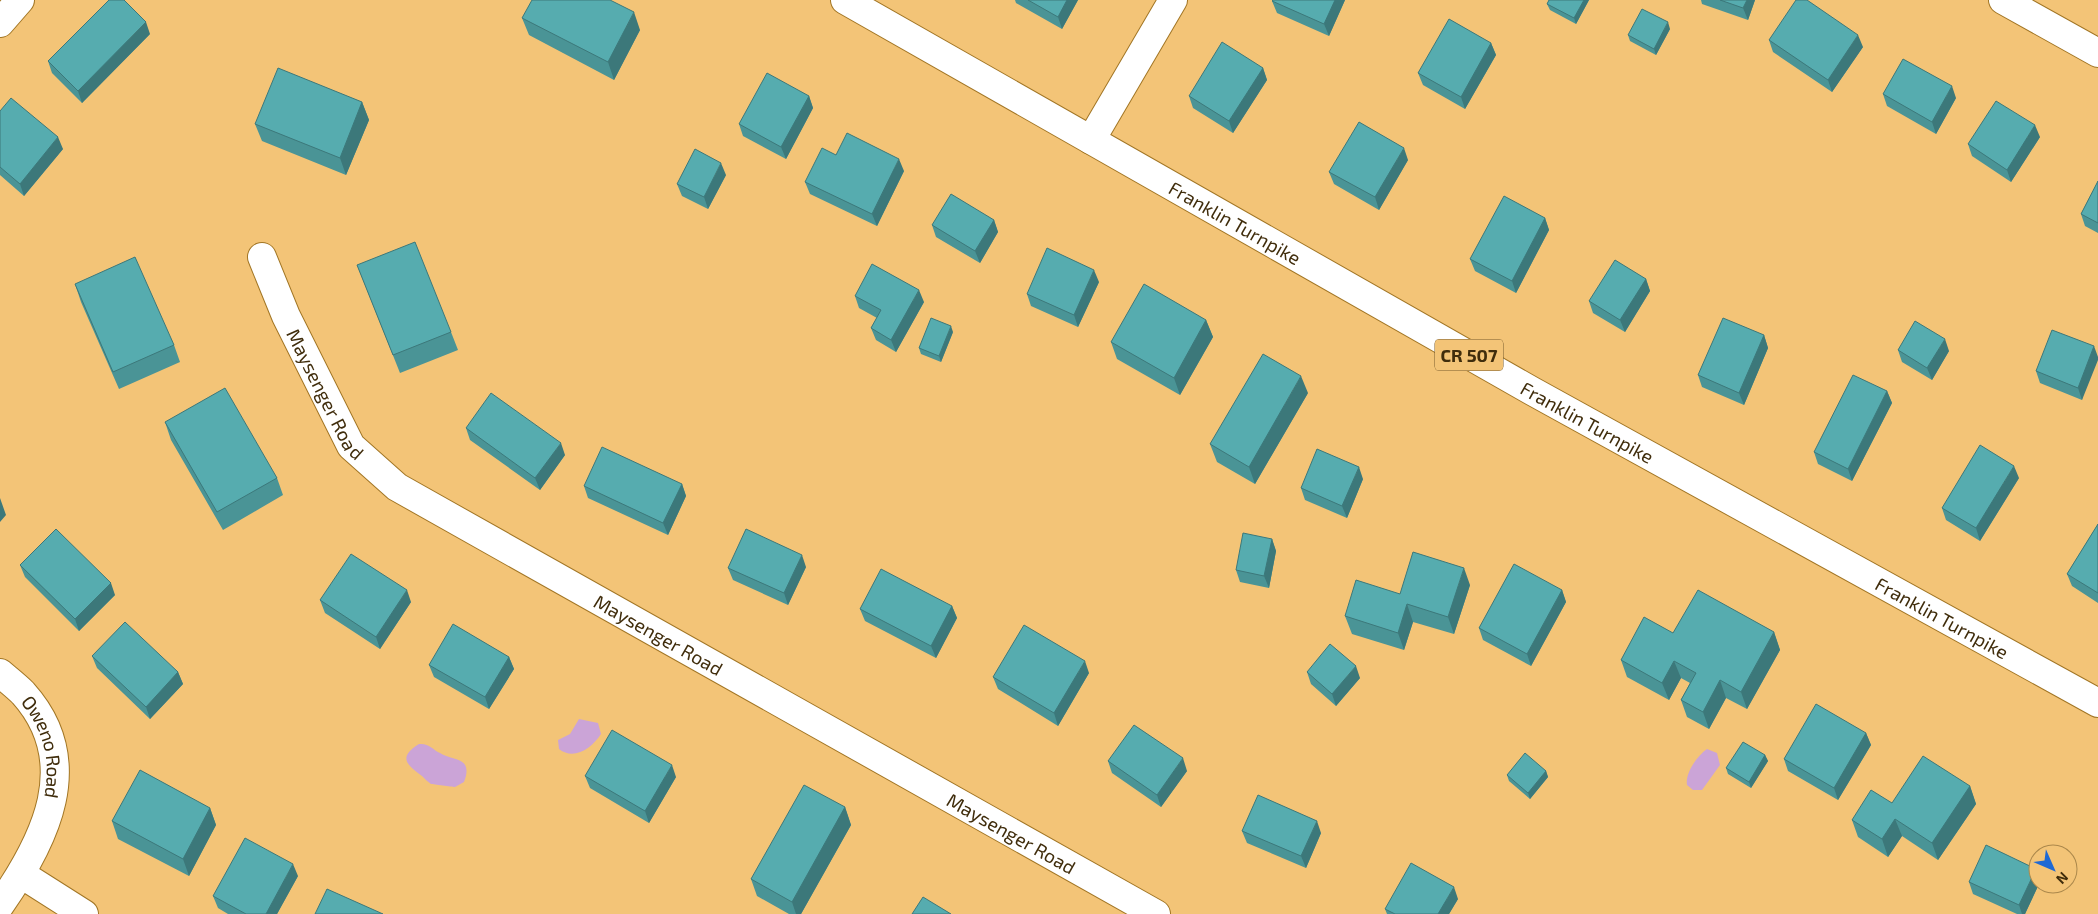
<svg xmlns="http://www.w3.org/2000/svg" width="2098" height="914" viewBox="0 0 2098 914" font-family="'Exo 2',sans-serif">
  <rect width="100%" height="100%" fill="#f3c477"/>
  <path fill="#cba4d7" d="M579 719 598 723 601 734C592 748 574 761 559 749L558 740 570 734Z
    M419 744C429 743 432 749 440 753 452 761 474 756 464 782L455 787C452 787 433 784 431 784 428 782 425 779 422 776 409 766 396 758 419 744Z
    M1707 749 1717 753 1720 765 1702 790H1693L1687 785C1685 773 1697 756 1707 749Z"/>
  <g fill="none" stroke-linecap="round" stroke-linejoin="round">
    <defs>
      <g id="minor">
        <path d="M2003 0 2098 53"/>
        <path d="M0 23 20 0"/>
        <path d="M1091 140 1173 0"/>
        <path id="s1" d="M262 257 286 316 351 446 397 487 1156 914"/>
        <path id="s2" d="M0 673C7 679 16 686 23 693 85 762 45 841 0 905"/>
        <path d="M21 874 84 914"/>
      </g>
      <g id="major">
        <path id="s3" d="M845 0 1532 391 2098 703"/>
      </g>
    </defs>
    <use href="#minor" stroke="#a27625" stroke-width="30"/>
    <use href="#major" stroke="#a27625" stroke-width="30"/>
    <use href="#minor" stroke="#fff" stroke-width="28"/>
    <use href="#major" stroke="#fff" stroke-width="28"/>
  </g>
  <path fill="#4a9496" d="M1015 0H1078L1062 29 1016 3Z
    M1273 0H1345L1329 36 1277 13 1272 1Z
    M1549 0H1589L1576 24 1550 10 1547 4Z
    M1701 0H1755L1748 20 1702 4Z
    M522 18 640 30 614 80 529 35Z
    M1670 29 1656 55 1630 41 1628 35Z
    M150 34 82 103 52 73 48 61Z
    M1769 40 1863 47 1832 92 1773 52Z
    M1491 43 1496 55 1465 109 1423 85 1418 73Z
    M1263 68 1267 80 1233 133 1193 108 1189 96Z
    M1883 94 1956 98 1936 134 1887 106Z
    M809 96 813 108 786 159 743 136 739 124Z
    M362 102 369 120 346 175 262 141 255 124Z
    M0 111 63 149 24 196 0 175Z
    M2040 137 2011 182 1972 156 1968 144Z
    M836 155 904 171 877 226 810 194 805 182Z
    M1408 160 1379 210 1334 184 1329 172Z
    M726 175 708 209 682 196 677 184Z
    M2098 181V233L2085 226 2081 214Z
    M1545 218 1549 230 1516 293 1475 271 1470 259Z
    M994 220 998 232 980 263 936 237 932 225Z
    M357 265 451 332 458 350 400 373Z
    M1646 279 1650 291 1625 332 1593 313 1589 301Z
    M1099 282 1078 327 1031 306 1027 294Z
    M75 284 174 345 180 362 119 389 81 302Z
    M855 296 924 302 896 352 876 340 871 328 877 318 859 308Z
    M1206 320 1213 337 1180 395 1117 359 1111 342Z
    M953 332 941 362 921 354 919 348Z
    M1764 335 1768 348 1744 405 1702 387 1698 375Z
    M2094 346 2082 400 2040 383 2036 371Z
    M1898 350 1949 351 1932 380 1902 362Z
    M1887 391 1892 403 1852 481 1818 464 1814 452Z
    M1308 393 1255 484 1217 462 1210 444Z
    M165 422 277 478 283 495 223 530 171 440Z
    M466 428 565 455 540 490 470 440Z
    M2019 478 1980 541 1946 520 1942 508Z
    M1363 479 1347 518 1305 500 1301 488Z
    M682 484 686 496 668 535 588 498 584 486Z
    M2098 524V603L2072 586 2067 574Z
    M1272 539 1276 551 1269 588 1240 582 1236 570Z
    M20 565 115 595 79 631 25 577Z
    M806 567 788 605 733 580 728 568Z
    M1470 585 1454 634 1413 622 1404 650 1352 634 1345 616 1400 594Z
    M1562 590 1566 602 1531 666 1483 640 1479 628Z
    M320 600 411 602 380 649 325 613Z
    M952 606 957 618 936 658 865 621 860 609Z
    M1774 632 1780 650 1747 709 1726 698 1709 729 1687 717 1681 700 1690 683 1681 678 1669 700 1627 677 1621 660 1673 633Z
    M92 656 178 672 183 684 150 719 97 668Z
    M509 657 514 669 489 709 434 677 429 665Z
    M1307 672 1360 678 1336 706 1311 684Z
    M1089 673 1058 726 998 689 993 677Z
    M1866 733 1871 745 1838 800 1788 771 1784 759Z
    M1765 755 1768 761 1751 788 1728 774 1726 768Z
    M1108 761 1187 771 1161 807 1112 773Z
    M1546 771 1548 777 1530 799 1509 781 1507 775Z
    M585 776 676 777 649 823 590 788Z
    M1970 786 1976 804 1938 860 1902 836 1888 857 1858 837 1852 820 1892 803Z
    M845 807 851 825 801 914H789L757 896 751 879Z
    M210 808 216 825 189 876 118 839 112 821Z
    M1242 831 1321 833 1306 868 1247 843Z
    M298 876 277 914H228L218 908 213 896Z
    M1969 882 2039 884 2025 914H2017L1973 894Z
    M1458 899 1449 914H1387L1385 909Z"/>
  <path fill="#3c787a" d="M1067 0H1078L1062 29 1058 17Z
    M1335 0H1345L1329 36 1324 24Z
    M1584 0H1589L1576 24 1574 18Z
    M1747 0H1755L1748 20 1743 8Z
    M634 12 640 30 614 80 608 62Z
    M146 22 150 34 82 103 78 91Z
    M1668 22 1670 29 1656 55 1654 49Z
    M1858 35 1863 47 1832 92 1828 80Z
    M1491 43 1496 55 1465 109 1461 97Z
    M1263 68 1267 80 1233 133 1229 121Z
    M1952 86 1956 98 1936 134 1932 122Z
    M809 96 813 108 786 159 781 147Z
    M362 102 369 120 346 175 340 158Z
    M2035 125 2040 137 2011 182 2007 170Z
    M58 137 63 149 24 196 20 184Z
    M1404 148 1408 160 1379 210 1375 197Z
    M899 159 904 171 877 226 872 214Z
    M721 163 726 175 708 209 704 197Z
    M1545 218 1549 230 1516 293 1512 281Z
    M994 220 998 232 980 263 975 251Z
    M1094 270 1099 282 1078 327 1074 315Z
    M1646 279 1650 291 1625 332 1620 320Z
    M919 290 924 302 896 352 891 340Z
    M1206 320 1213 337 1180 395 1174 378Z
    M951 326 953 332 941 362 939 356Z
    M1764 335 1768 348 1744 405 1739 393Z
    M1945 339 1949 351 1932 380 1927 368Z
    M2094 346 2098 357V360L2082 400 2078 388Z
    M1301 376 1308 393 1255 484 1249 467Z
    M1887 391 1892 403 1852 481 1848 469Z
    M561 443 565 455 540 490 535 478Z
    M2014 466 2019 478 1980 541 1976 528Z
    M1359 467 1363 479 1347 518 1342 506Z
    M682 484 686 496 668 535 663 523Z
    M0 498 6 515 0 522Z
    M1272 539 1276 551 1269 588 1264 576Z
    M802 555 806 567 788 605 784 593Z
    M1464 568 1470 585 1454 634 1448 617Z
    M111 583 115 595 79 631 75 619Z
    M407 590 411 602 380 649 376 637Z
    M1562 590 1566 602 1531 666 1527 654Z
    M1407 604 1413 622 1404 650 1398 633Z
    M952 606 957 618 936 658 931 646Z
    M1774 632 1780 650 1747 709 1741 692Z
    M509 657 514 669 489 709 485 697Z
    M1085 661 1089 673 1058 726 1054 713Z
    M1674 661 1681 678 1669 700 1662 683Z
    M1356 666 1360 678 1336 706 1332 694Z
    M178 672 183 684 150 719 146 707Z
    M1720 680 1726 698 1709 729 1703 712Z
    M1866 733 1871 745 1838 800 1834 788Z
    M1765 755 1768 761 1751 788 1749 782Z
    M1183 758 1187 771 1161 807 1157 795Z
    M672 765 676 777 649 823 645 811Z
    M1546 771 1548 777 1530 799 1528 793Z
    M1970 786 1976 804 1938 860 1932 843Z
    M845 807 851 825 801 914H796L792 902Z
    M210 808 216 825 189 876 183 859Z
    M1895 819 1902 836 1888 857 1882 839Z
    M1317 821 1321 833 1306 868 1301 856Z
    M293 864 298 876 277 914H266Z
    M2036 869 2038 874V884H2039L2025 914H2022L2019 905Z
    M1454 887 1458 899 1449 914H1438Z"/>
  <path fill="#56acaf" stroke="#3c787a" d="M109 0H124L146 22 78 91 48 61Z
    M532 0H610L634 12 608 62 522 18Z
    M1028 0H1067L1058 17Z
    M1273 0H1335L1324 24 1272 1Z
    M1549 0H1584L1574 18 1547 4Z
    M1720 0H1747L1743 8Z
    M1796 0H1807L1858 35 1828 80 1769 40Z
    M1642 9 1668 22 1654 49 1628 35Z
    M1449 19 1491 43 1461 97 1418 73Z
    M1222 42 1263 68 1229 121 1189 96Z
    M1903 59 1952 86 1932 122 1883 94Z
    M278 68 362 102 340 158 255 124Z
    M767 73 809 96 781 147 739 124Z
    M11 98 58 137 20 184 0 167V111Z
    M1996 101 2035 125 2007 170 1968 144Z
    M1359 122 1404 148 1375 197 1329 172Z
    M847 133 899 159 872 214 805 182 822 148 836 155Z
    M695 149 721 163 704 197 677 184Z
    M2098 181V223L2081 214Z
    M951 194 994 220 975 251 932 225Z
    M1504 196 1545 218 1512 281 1470 259Z
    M415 242 451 332 393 355 357 265Z
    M1047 248 1094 270 1074 315 1027 294Z
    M135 257 174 345 113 372 75 284Z
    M1615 260 1646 279 1620 320 1589 301Z
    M872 264 919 290 891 340 871 328 881 310 855 296Z
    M1144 284 1206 320 1174 378 1111 342Z
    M931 318 951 326 939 356 919 348Z
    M1723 318 1764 335 1739 393 1698 375Z
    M1915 321 1945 339 1927 368 1898 350Z
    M2052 330 2094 346 2078 388 2036 371Z
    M1263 354 1301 376 1249 467 1210 444Z
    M1853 375 1887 391 1848 469 1814 452Z
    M225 388 277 478 217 512 165 422Z
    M491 393 561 443 535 478 466 428Z
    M1980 445 2014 466 1976 528 1942 508Z
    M602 447 682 484 663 523 584 486Z
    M1317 449 1359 467 1342 506 1301 488Z
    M2098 524V593L2067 574Z
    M56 529 111 583 75 619 20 565Z
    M746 529 802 555 784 593 728 568Z
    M1243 533 1272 539 1264 576 1236 570Z
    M1413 552 1464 568 1448 617 1407 604 1398 633 1345 616 1356 580 1400 594Z
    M351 554 407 590 376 637 320 600Z
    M1514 564 1562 590 1527 654 1479 628Z
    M881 569 952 606 931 646 860 609Z
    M1698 590 1774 632 1741 692 1720 680 1703 712 1681 700 1696 673 1674 661 1662 683 1621 660 1644 617 1673 633Z
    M125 622 178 672 146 707 92 656Z
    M453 624 509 657 485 697 429 665Z
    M1024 625 1085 661 1054 713 993 677Z
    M1330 644 1356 666 1332 694 1307 672Z
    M1816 704 1866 733 1834 788 1784 759Z
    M1134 725 1183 758 1157 795 1108 761Z
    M612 730 672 765 645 811 585 776Z
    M1743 742 1765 755 1749 782 1726 768Z
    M1525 753 1546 771 1528 793 1507 775Z
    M1923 756 1970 786 1932 843 1895 819 1882 839 1852 820 1871 790 1892 803Z
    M140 770 210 808 183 859 112 821Z
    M804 785 845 807 792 902 751 879Z
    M1258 795 1317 821 1301 856 1242 831Z
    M245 838 293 864 266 914H246L213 896Z
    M1986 845 2036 869 2019 905 1969 882Z
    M1411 863 1454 887 1438 914H1395L1385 909Z
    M327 889 383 914H315Z
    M923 897 951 914H912Z"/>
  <g text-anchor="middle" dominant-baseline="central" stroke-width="5" stroke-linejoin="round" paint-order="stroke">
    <rect fill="#f3c477" stroke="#765a2c" stroke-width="1" x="1435" y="339.5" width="68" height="31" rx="4"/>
    <g font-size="18" font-weight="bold" fill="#402d0c">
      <text x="1469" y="355">CR 507</text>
    </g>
    <g font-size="19" fill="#402d0c" stroke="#f3c477">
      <text stroke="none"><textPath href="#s3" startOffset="449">Franklin Turnpike</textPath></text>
      <text stroke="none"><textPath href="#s1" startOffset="151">Maysenger Road</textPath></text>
      <text stroke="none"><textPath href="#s3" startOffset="854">Franklin Turnpike</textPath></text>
      <text stroke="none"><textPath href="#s3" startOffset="1259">Franklin Turnpike</textPath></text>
      <text stroke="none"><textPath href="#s1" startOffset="571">Maysenger Road</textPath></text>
      <text stroke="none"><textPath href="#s2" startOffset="90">Oweno Road</textPath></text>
      <text stroke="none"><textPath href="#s1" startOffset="976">Maysenger Road</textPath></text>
    </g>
  </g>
  <g transform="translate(2053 869) rotate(135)"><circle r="24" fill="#f3c477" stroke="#ab884c"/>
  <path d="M0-4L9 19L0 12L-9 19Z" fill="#1e69d4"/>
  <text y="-8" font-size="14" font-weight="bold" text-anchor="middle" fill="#402d0c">N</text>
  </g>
</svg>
